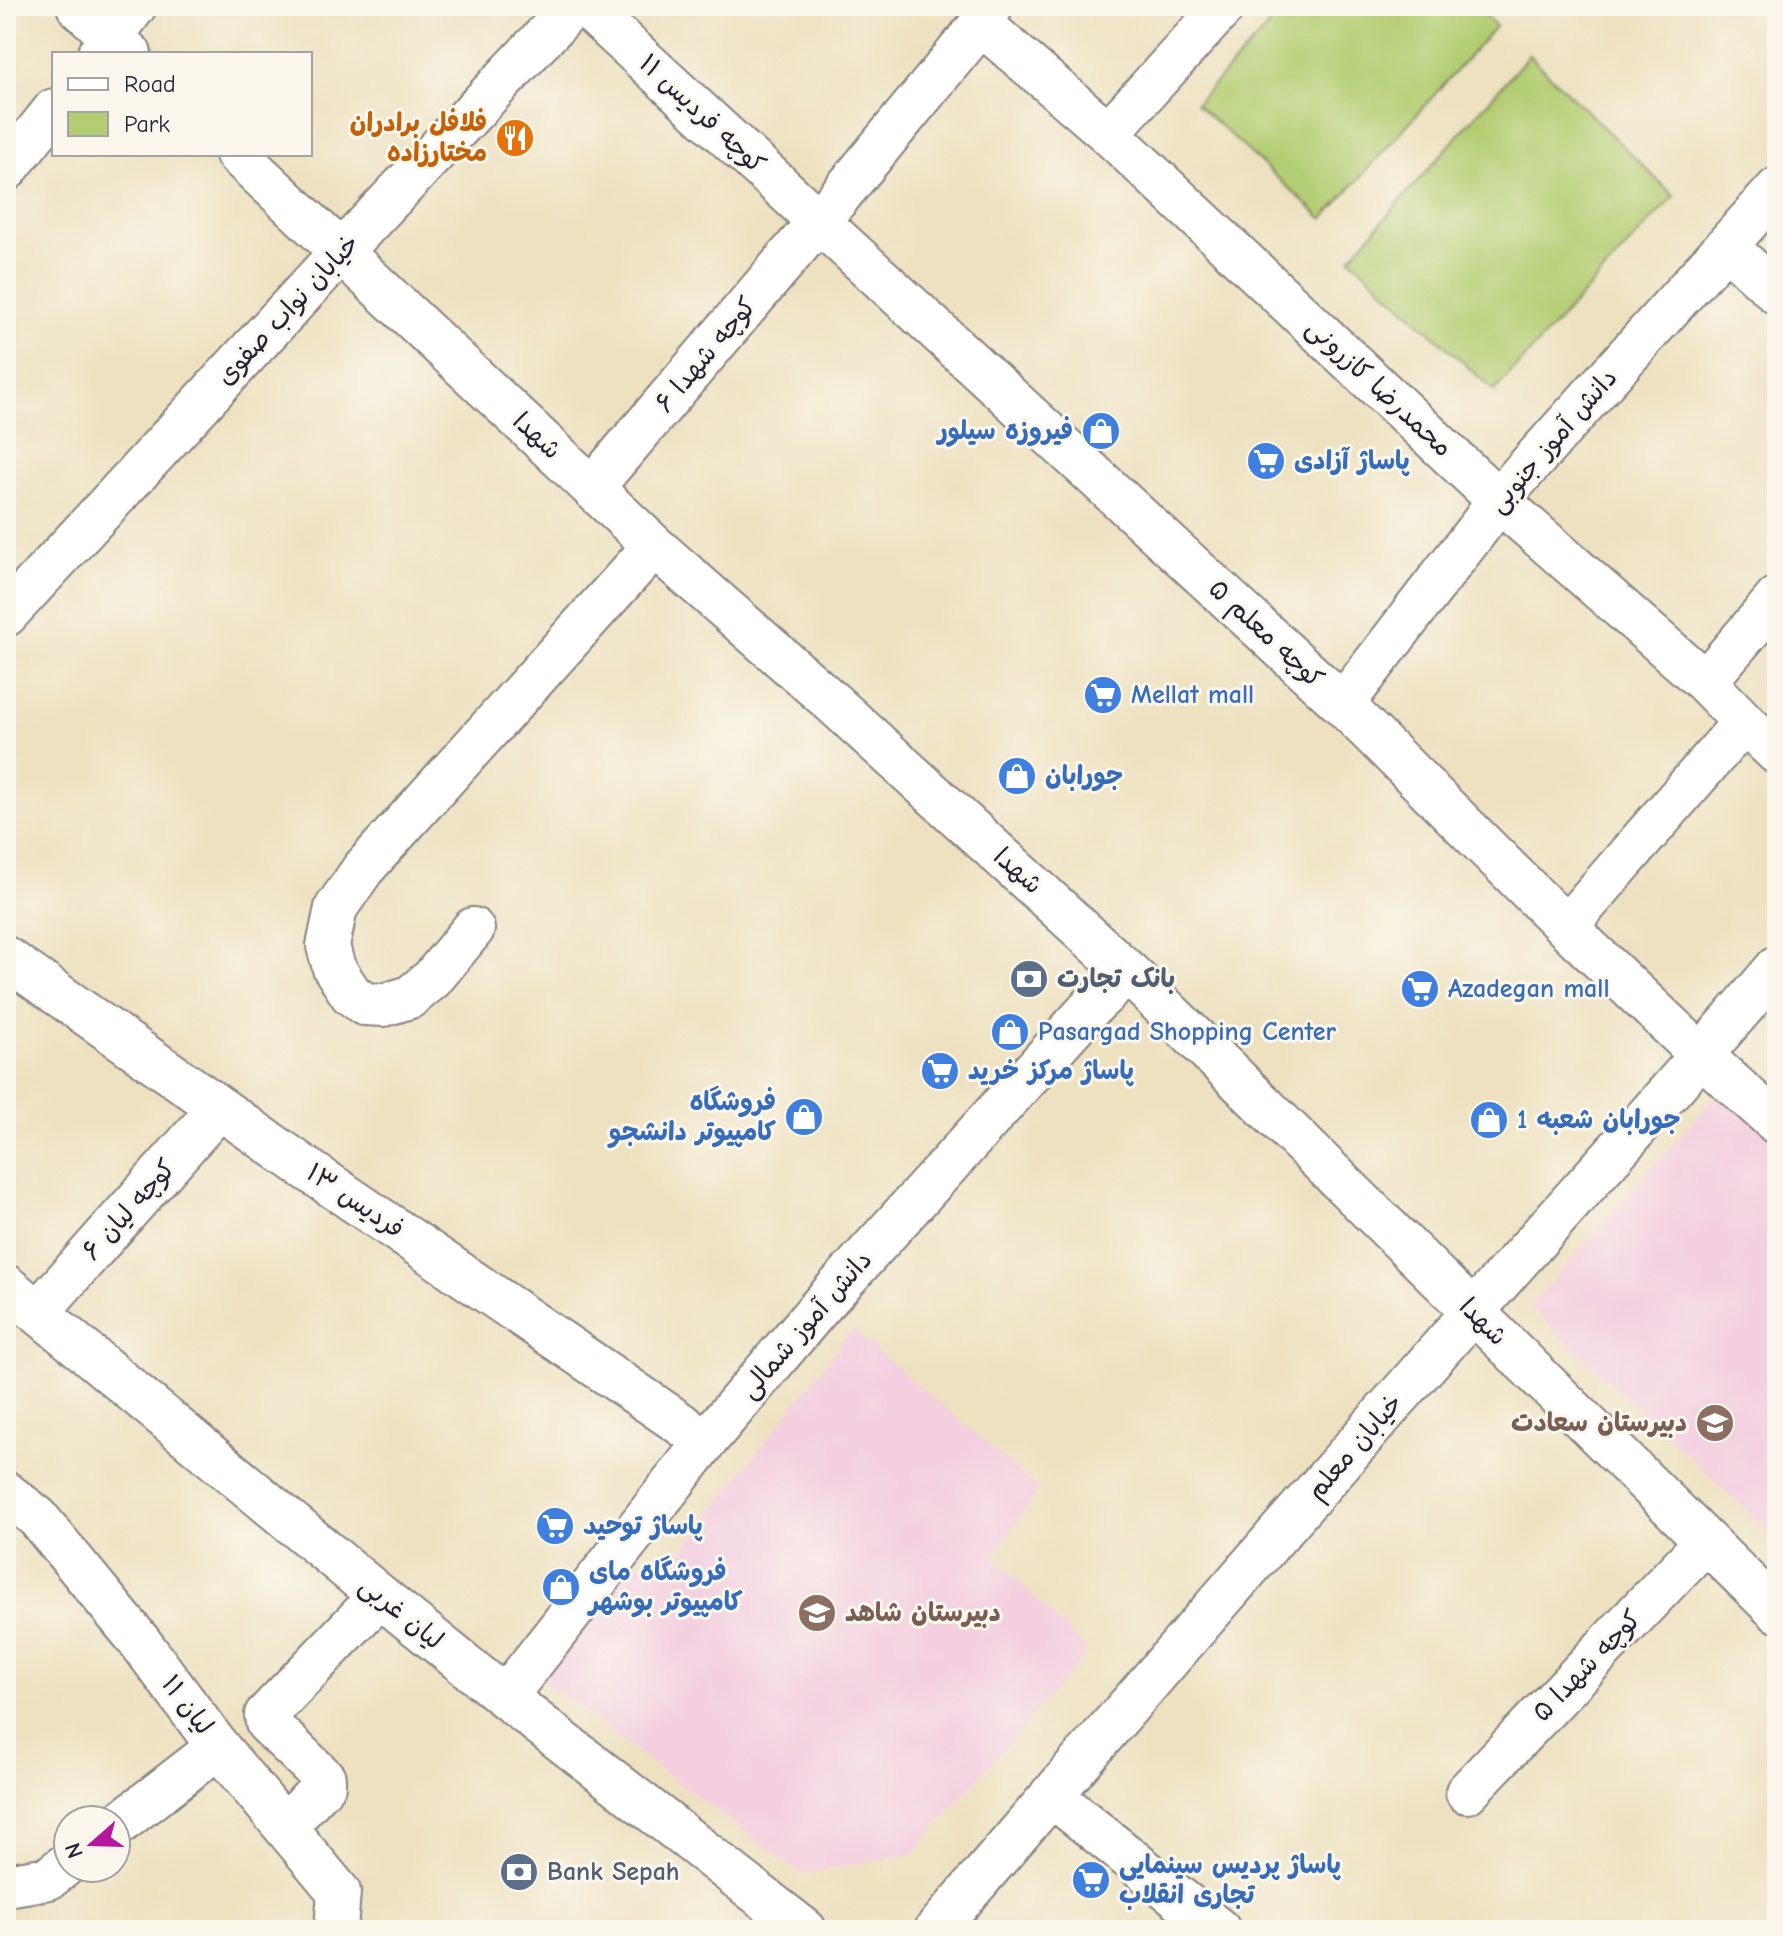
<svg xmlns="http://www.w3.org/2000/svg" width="1783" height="1936" viewBox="0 0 1783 1936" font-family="'Comic Neue','Playpen Sans Arabic',sans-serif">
  <rect width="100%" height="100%" fill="#fbf7ec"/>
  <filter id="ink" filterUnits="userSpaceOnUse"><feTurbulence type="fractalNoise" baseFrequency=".0125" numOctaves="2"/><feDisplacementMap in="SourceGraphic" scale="16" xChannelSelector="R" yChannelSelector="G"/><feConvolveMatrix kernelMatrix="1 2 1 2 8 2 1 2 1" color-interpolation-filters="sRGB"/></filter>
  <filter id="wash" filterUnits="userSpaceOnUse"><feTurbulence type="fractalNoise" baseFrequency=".006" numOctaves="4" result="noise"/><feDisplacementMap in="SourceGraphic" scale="32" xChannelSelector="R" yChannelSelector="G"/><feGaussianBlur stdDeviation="1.8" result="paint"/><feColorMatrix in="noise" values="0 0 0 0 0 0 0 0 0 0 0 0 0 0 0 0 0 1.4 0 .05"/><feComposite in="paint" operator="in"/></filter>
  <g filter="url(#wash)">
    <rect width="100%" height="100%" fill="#ede1c0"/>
    <path fill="#f3cfe0" d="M1726 1084 1777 1133V1539L1530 1307Z
      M852 1329 1039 1489 993 1556 1088 1652 913 1853 802 1874 531 1673 634 1559 665 1573Z"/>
    <path fill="#b3cd72" stroke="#6a7856" stroke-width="2" d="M1287 6H1475L1496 26 1323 219 1196 104Z
      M1529 55 1674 196 1494 391 1350 258Z"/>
  </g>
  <g filter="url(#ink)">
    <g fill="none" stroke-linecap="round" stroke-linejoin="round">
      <defs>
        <path id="minor" d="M78 6 130 54
          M585 6 1341 703 1566 927 1702 1056 1777 1123
          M981 24 1108 133 1498 500 1705 682 1744 722 1777 753
          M99 54 135 6
          M1108 133 1224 6
          M237 154 654 546 833 703 1128 972 1777 1611
          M6 170 54 110
          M1727 247 1777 293
          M592 488 819 221 981 24 992 6
          M6 615 341 252 573 6
          M1705 682 1777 598
          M1341 703 1353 691 1483 522 1498 500 1777 189
          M1566 927 1744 722
          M473 929 432 979 410 997 384 1005 364 1004 351 994 334 968 328 946 336 908 363 869 654 546
          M6 958 307 1169 706 1441
          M6 1286 380 1596 505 1697 805 1930
          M38 1312 219 1108
          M6 1493 37 1517 140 1642 218 1747 339 1892 336 1928 338 1930
          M505 1697 706 1441 818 1309 1092 1006 1128 972
          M1467 1792 1706 1541
          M1051 1795 1219 1930
          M116 1826 218 1747
          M285 1827 324 1785V1778L267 1723 266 1715 380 1596
          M6 1885 49 1878 68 1863
          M936 1930C1113 1723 1291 1518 1471 1314 1573 1198 1678 1085 1777 967"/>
      </defs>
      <use href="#minor" stroke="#88827e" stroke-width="46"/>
      <use href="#minor" stroke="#fff" stroke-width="42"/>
    </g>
  </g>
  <defs>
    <symbol id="restaurant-disc" viewBox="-11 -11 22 22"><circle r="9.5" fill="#e8710a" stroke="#fbf7ec"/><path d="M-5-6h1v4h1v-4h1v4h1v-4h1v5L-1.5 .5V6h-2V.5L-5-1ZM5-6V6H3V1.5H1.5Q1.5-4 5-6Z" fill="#fff"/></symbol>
    <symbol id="shop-disc" viewBox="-11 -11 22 22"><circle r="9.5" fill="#3f7fe0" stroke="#fbf7ec"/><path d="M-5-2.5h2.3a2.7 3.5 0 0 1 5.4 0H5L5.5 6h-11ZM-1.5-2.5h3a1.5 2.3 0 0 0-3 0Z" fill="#fff"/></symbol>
    <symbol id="supermarket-disc" viewBox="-11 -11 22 22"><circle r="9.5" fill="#3f7fe0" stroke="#fbf7ec"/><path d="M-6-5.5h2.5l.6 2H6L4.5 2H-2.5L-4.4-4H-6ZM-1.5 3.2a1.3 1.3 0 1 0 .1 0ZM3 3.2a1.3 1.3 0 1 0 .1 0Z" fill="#fff"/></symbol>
    <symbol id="bank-disc" viewBox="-11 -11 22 22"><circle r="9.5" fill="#5c6f8a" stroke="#fbf7ec"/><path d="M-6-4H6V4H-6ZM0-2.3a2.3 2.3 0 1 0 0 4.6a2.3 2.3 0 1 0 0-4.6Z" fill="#fff"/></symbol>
    <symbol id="school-disc" viewBox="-11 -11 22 22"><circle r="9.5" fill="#8d6e63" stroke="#fbf7ec"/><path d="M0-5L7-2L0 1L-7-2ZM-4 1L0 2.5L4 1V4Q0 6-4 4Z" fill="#fff"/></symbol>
  </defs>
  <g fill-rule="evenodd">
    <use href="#restaurant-disc" x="493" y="116" width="44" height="44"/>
    <use href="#shop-disc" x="1079" y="409" width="44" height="44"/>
    <use href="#supermarket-disc" x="1244" y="439" width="44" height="44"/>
    <use href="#supermarket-disc" x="1081" y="673" width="44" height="44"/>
    <use href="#shop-disc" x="995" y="754" width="44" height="44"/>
    <use href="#bank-disc" x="1007" y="957" width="44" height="44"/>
    <use href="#supermarket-disc" x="1398" y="967" width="44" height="44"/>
    <use href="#shop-disc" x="988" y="1010" width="44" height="44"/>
    <use href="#supermarket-disc" x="918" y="1049" width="44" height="44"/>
    <use href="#shop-disc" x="782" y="1095" width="44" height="44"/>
    <use href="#shop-disc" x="1467" y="1098" width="44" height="44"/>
    <use href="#school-disc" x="1693" y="1401" width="44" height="44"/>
    <use href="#supermarket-disc" x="533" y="1504" width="44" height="44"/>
    <use href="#shop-disc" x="539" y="1565" width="44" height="44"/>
    <use href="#school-disc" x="795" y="1591" width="44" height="44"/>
    <use href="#bank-disc" x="497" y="1850" width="44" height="44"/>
    <use href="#supermarket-disc" x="1069" y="1858" width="44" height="44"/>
  </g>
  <g text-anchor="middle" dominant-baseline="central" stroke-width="6" stroke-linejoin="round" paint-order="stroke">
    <g font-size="26" fill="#22223b" stroke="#fbf7ec">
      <text transform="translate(702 114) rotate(43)">کوچه فردیس ۱۱</text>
      <text transform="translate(288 310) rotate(-47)">خیابان نواب صفوی</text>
      <text transform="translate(706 355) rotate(-50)">کوچه شهدا ۶</text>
      <text transform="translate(1379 388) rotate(43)">محمدرضا کازرونی</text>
      <text transform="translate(537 436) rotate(43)">شهدا</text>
      <text transform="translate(1553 441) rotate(-49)">دانش آموز جنوبی</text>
      <text transform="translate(1266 634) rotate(43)">کوچه معلم ۵</text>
      <text transform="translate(1018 871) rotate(42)">شهدا</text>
      <text transform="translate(355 1201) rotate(34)">فردیس ۱۳</text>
      <text transform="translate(129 1210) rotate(-48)">کوچه لیان ۶</text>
      <text transform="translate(1483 1322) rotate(45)">شهدا</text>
      <text transform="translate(806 1325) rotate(-49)">دانش آموز شمالی</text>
      <text transform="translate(1355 1447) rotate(-49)">خیابان معلم</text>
      <text transform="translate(401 1613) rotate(39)">لیان غربی</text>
      <text transform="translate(1587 1666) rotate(-46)">کوچه شهدا ۵</text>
      <text transform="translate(187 1705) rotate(53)">لیان ۱۱</text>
    </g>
    <g font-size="26" font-weight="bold" fill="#c56008" stroke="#fbf7ec" text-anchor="end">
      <text x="487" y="123">فلافل برادران<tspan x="487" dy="30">مختارزاده</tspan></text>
    </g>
    <g font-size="26" font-weight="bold" fill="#366cbe" stroke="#fbf7ec" text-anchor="start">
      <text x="1073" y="431" text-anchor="end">فیروزه سیلور</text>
      <text x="1294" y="461">پاساژ آزادی</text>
      <text x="1131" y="695">Mellat mall</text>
      <text x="1045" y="776">جورابان</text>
      <text x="1448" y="989">Azadegan mall</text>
      <text x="1038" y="1032">Pasargad Shopping Center</text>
      <text x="968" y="1071">پاساژ مرکز خرید</text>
      <text x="776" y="1102" text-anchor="end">فروشگاه<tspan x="776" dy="30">کامپیوتر دانشجو</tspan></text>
      <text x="1517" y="1120">جورابان شعبه 1</text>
      <text x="583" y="1526">پاساژ توحید</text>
      <text x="589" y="1572">فروشگاه مای<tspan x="589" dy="30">کامپیوتر بوشهر</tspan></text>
      <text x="1119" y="1865">پاساژ پردیس سینمایی<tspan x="1119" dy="30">تجاری انقلاب</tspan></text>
    </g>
    <g font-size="26" font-weight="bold" fill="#4e5e75" stroke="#fbf7ec" text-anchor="start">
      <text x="1057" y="979">بانک تجارت</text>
      <text x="547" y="1872">Bank Sepah</text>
    </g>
    <g font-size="26" font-weight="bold" fill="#785e54" stroke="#fbf7ec" text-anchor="end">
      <text x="1687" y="1423">دبیرستان سعادت</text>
      <text x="845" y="1613" text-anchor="start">دبیرستان شاهد</text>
    </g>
  </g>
  <rect width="1783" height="1936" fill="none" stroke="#fbf7ec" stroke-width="32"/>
  <rect x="52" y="52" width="260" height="104" fill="#fbf7ec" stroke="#a4a2a5" stroke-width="2"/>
  <rect x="68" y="78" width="40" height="12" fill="#ffffff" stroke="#a4a2a5" stroke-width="2"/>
  <text x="124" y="92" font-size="24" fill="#22223b">Road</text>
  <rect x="68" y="112" width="40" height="24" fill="#b3cd72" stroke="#a4a2a5" stroke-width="2"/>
  <text x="124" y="132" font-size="24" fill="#22223b">Park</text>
  <g transform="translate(92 1844) rotate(250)"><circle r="38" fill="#fbf7ec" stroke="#a4a2a5" stroke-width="2"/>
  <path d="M0-6L14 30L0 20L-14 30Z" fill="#b5179e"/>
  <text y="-12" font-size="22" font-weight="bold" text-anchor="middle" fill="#22223b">N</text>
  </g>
</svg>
